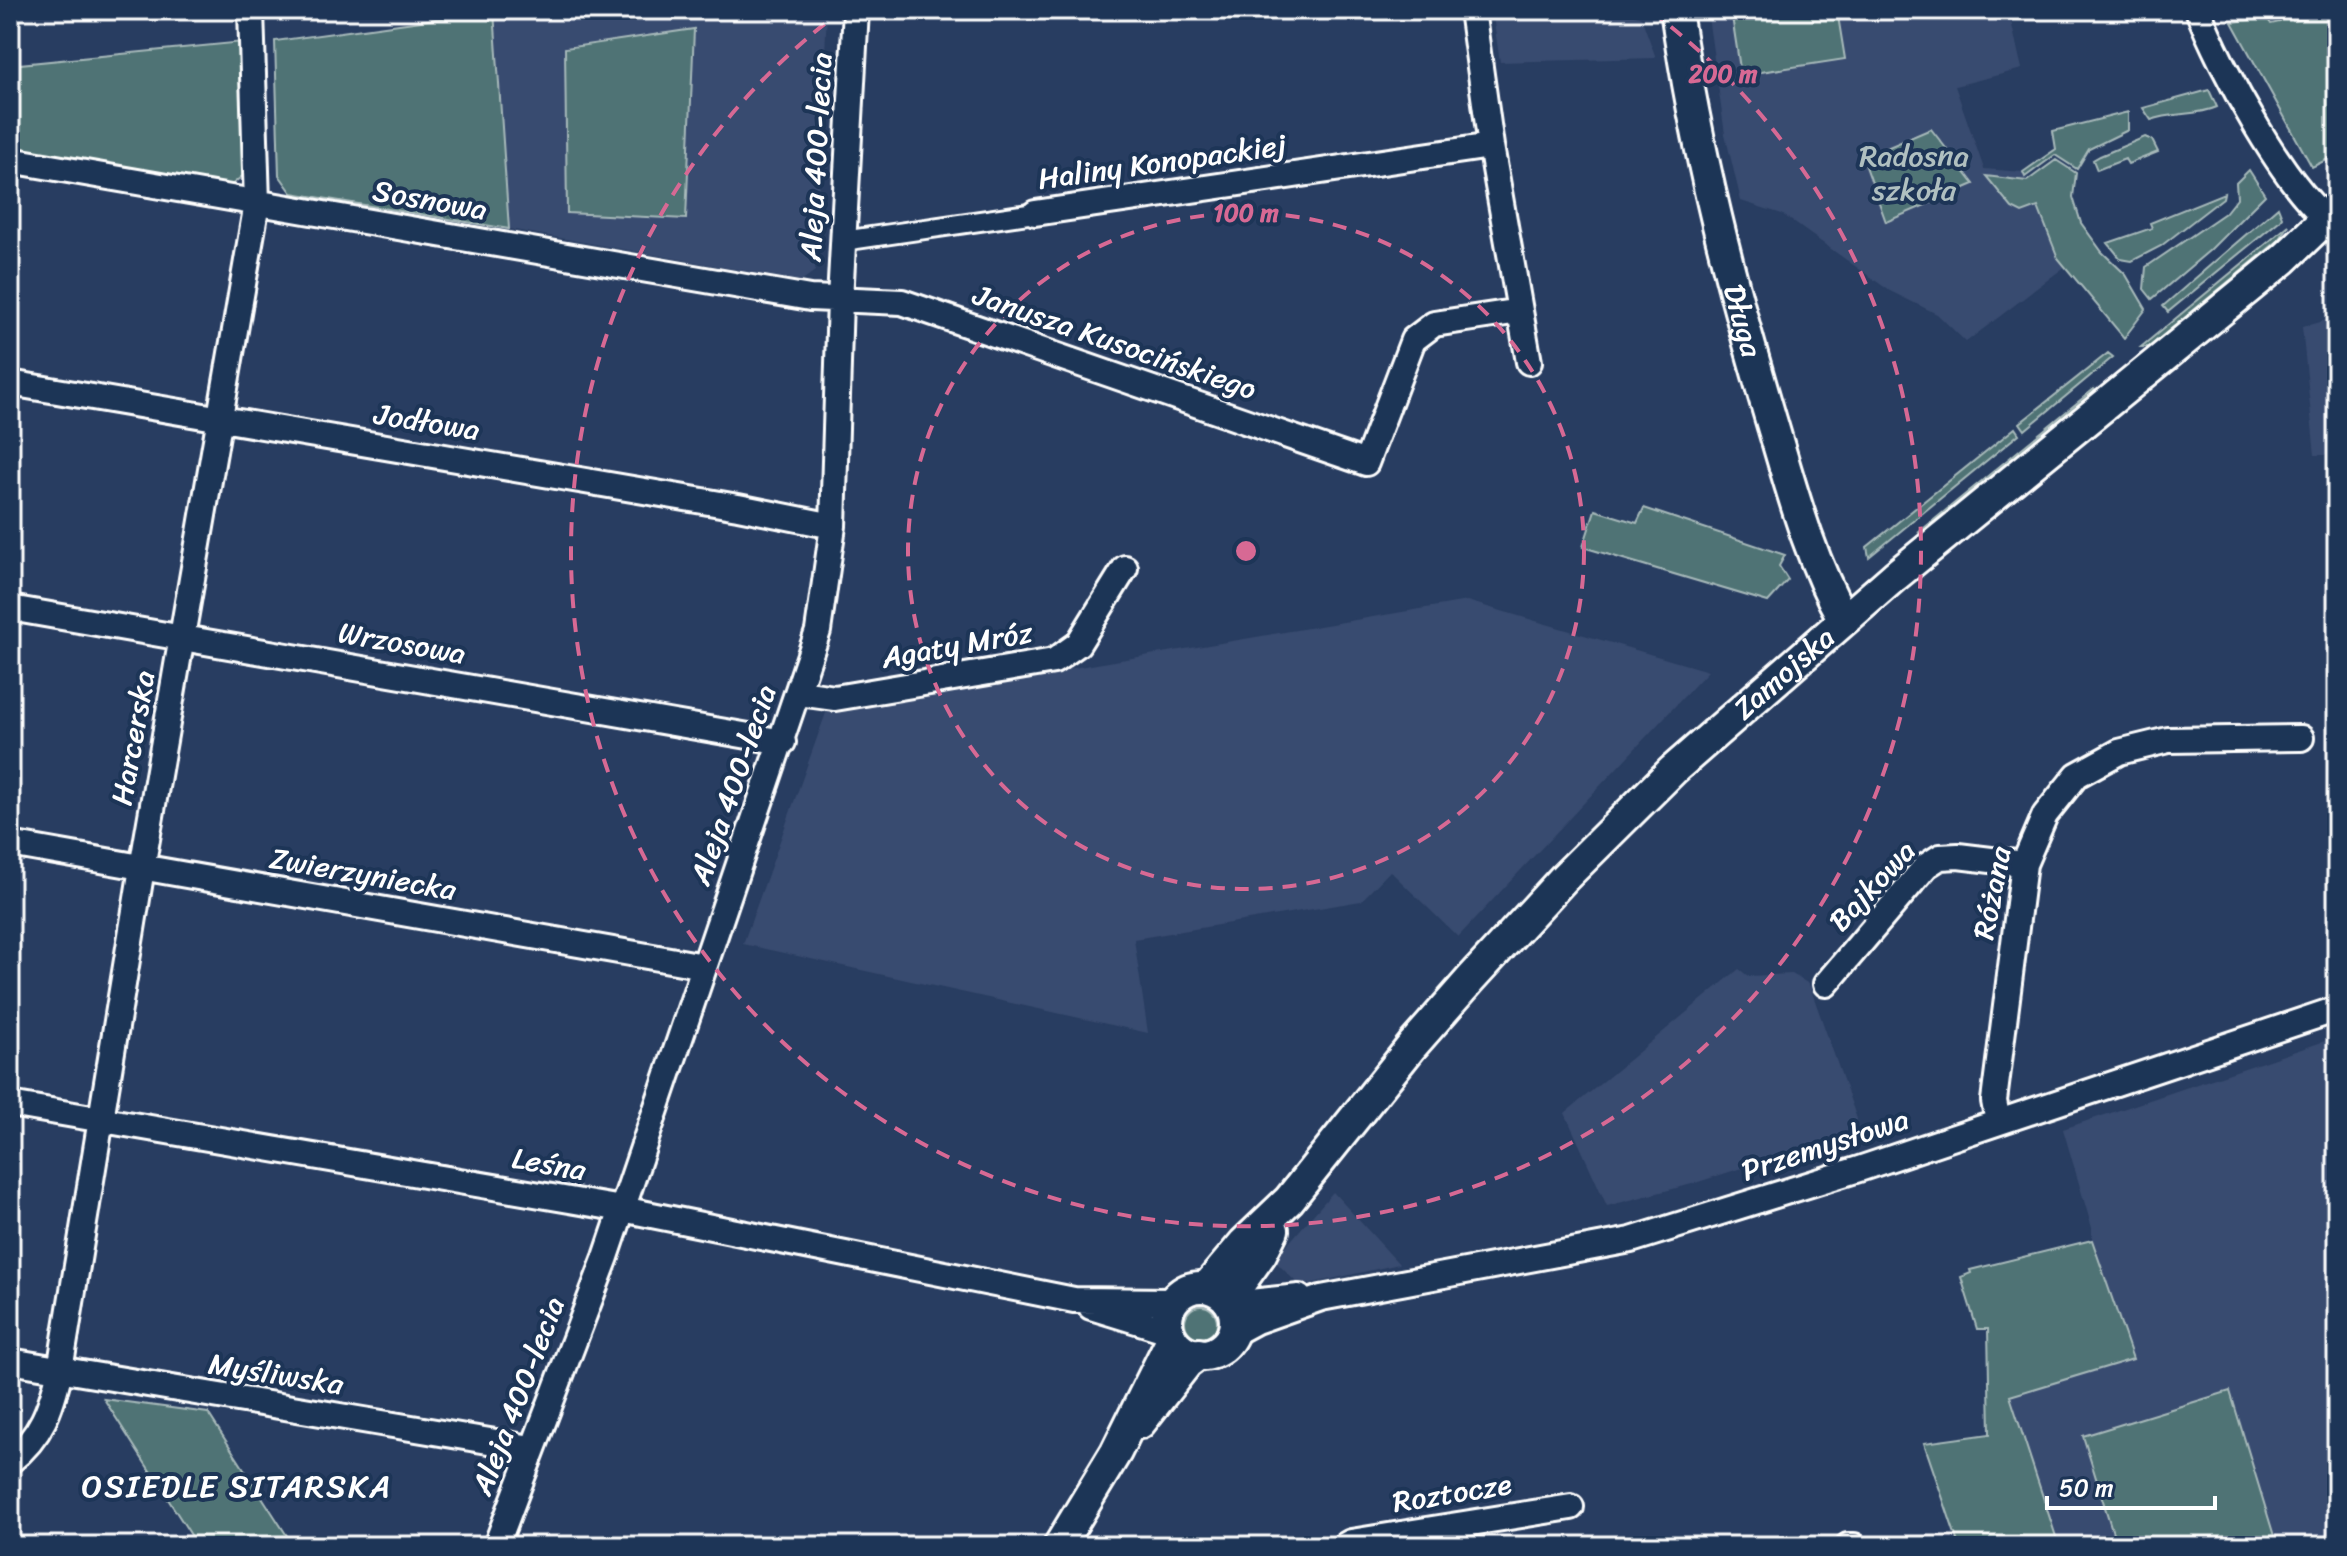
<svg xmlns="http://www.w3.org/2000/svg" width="2347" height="1556" viewBox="0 0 2347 1556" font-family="Sriracha,sans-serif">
  <rect width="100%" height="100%" fill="#283d61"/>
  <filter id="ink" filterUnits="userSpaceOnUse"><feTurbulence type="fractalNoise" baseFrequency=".0125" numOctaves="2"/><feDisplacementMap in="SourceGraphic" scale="16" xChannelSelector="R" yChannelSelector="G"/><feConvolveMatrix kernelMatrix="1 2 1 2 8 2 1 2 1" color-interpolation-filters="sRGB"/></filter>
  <g filter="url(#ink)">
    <path fill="#394b6f" d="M827 10 815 271 801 281 509 229 494 11Z
      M1492 10H1623L1641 17 1656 58 1500 62Z
      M1707 10H2059L2011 21 2022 69 1955 86 1984 169 2023 172 2079 256 1966 342 1937 314 1890 291 1782 214 1741 201 1725 134Z
      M2337 317V455H2315L2302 327Z
      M1467 601 1708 671 1458 937 1390 871 1361 901 1134 939 1148 1033 743 944 827 710Z
      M1739 969 1748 976 1792 974 1809 984 1857 1119 1854 1132 1692 1184 1607 1206 1565 1113Z
      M2337 1037V1546H2059L2010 1396 2133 1359 2092 1240V1228L2063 1129Z
      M1333 1192 1399 1264 1300 1286 1274 1260Z"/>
    <path fill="#4f7374" stroke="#a7b9ba" stroke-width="2" d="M1731 10H1837L1845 59 1741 75Z
      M2333 10 2337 18V159L2334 163 2328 159 2312 167 2232 22 2267 18 2271 24 2280 22 2279 17 2292 15 2293 21 2304 19 2305 14Z
      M494 11 509 229 292 193 279 175 275 41Z
      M694 29 686 219 567 213 565 48Z
      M243 42 248 171 227 189 10 151V65Z
      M2209 90 2217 107C2197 116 2173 112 2151 120L2143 108Z
      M2128 112V130L2089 149 2077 169 2055 155 2025 177 2023 172 2056 149 2053 131Z
      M1931 129 1974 184 1886 222 1863 158Z
      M2145 137 2152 140 2158 152 2128 164 2125 159 2097 170 2093 160 2100 156Z
      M2056 160 2076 173 2073 197 2081 223 2102 252 2126 275 2146 309 2124 338 2058 258 2038 207 2022 213 2012 208 1986 176 2027 181Z
      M2249 170 2265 195 2210 250 2152 299 2144 289 2146 267 2225 213 2237 198 2236 183Z
      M2224 193 2223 198 2161 246 2132 261 2121 259 2108 243 2152 228 2150 223Z
      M2278 207 2282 217 2279 221 2168 312 2163 306Z
      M2289 225 2279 240 2149 347H2141Z
      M2108 353 2113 357 2025 430 2020 423Z
      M2094 389 2096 392 1957 506 1918 533Z
      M2015 428 2019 434 1869 557 1867 547Z
      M1644 508 1785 555 1779 566 1788 580 1768 602 1583 547 1595 510 1637 523Z
      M2092 1240 2133 1359 2010 1396 2059 1546H1959L1924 1443 1990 1434 1988 1329H1977L1961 1277 1971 1273 1970 1270Z
      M1185 1322a16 16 0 1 1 32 0a16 16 0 1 1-32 0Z
      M2230 1391 2277 1546H2117L2083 1436Z
      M104 1399 208 1413 291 1542 285 1546H198Z"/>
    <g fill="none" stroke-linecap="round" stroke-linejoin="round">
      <defs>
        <path id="pedestrian" d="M843 241 1035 213"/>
        <path id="minor" d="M1472 10 1491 146 1529 362
          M2198 10C2219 65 2288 196 2337 226
          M10 160 810 298 902 302 1366 463 1413 340 1434 324 1520 311
          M1035 213 1491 146
          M10 383 738 507 833 526
          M10 608 783 742
          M799 693 835 698 1054 661 1078 644 1125 568
          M10 844 704 966
          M1826 984 1926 866 1940 857 1958 856 2024 864
          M10 1104 622 1209 1074 1300 1173 1301
          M1998 1122 1994 1101 2024 864 2045 815 2077 775 2119 752 2168 740 2301 738
          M1231 1304 1299 1297
          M1091 1307 1169 1331
          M1232 1334 1256 1321 1321 1298 1631 1240 1859 1169 2337 1009
          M10 1361 531 1448
          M10 1461C42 1436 51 1408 60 1370L142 868 257 203 251 10
          M496 1546 606 1257 818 631 833 526 840 299 856 10
          M1344 1546 1351 1542 1571 1507
          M1848 1546H1854"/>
        <g id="tertiary">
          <path id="s1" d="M1676 10C1696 149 1731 285 1771 420 1791 487 1809 558 1844 620"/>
          <path id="s2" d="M1207 1287 1244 1243 1289 1200 1412 1046 1471 979 1564 878 1673 770 1895 576 2284 259 2337 208"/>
          <circle cx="1201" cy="1321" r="34"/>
          <path d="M1228 1300 1261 1254 1273 1230"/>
          <path d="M1140 1423 1187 1363 1199 1354"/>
          <path d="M1059 1546 1116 1452 1172 1339"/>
        </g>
      </defs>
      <use href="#pedestrian" stroke="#fff" stroke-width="24"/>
      <use href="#minor" stroke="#fff" stroke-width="30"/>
      <use href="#tertiary" stroke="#fff" stroke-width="36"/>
      <use href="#pedestrian" stroke="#1d3557" stroke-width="18"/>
      <use href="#minor" stroke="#1d3557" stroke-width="24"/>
      <use href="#tertiary" stroke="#1d3557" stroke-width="30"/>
    </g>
  </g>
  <g fill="none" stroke="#d76994" stroke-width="4" stroke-dasharray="14 10">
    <circle cx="1246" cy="551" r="338"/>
    <path d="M1652 12A675 675 0 1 1 840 12"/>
  </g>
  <g text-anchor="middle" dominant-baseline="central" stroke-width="8" stroke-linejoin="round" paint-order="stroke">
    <g font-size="30" fill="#b0c0c0" stroke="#1d3557">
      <text x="1914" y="156">Radosna<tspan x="1914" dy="34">szkoła</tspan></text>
    </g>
    <g font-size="30" fill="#fff" stroke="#1d3557">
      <text transform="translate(816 157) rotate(-87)">Aleja 400-lecia</text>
      <text transform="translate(1162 162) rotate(-8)">Haliny Konopackiej</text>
      <text transform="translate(430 200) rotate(10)">Sosnowa</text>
      <text stroke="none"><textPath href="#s1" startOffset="318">Długa</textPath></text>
      <text transform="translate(1115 342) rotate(19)">Janusza Kusocińskiego</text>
      <text transform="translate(427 422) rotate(9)">Jodłowa</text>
      <text transform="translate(402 643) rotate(10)">Wrzosowa</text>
      <text transform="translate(957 645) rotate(-10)">Agaty Mróz</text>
      <text stroke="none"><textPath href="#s2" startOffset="844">Zamojska</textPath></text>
      <text transform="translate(133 738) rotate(-80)">Harcerska</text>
      <text transform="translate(733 785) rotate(-71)">Aleja 400-lecia</text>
      <text transform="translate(363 874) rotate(10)">Zwierzyniecka</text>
      <text transform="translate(1872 886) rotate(-47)">Bajkowa</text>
      <text transform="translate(1992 893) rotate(-79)">Różana</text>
      <text transform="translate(1825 1145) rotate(-18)">Przemysłowa</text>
      <text transform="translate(549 1164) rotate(10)">Leśna</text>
      <text transform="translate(276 1374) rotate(9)">Myśliwska</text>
      <text transform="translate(518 1396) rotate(-69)">Aleja 400-lecia</text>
      <text transform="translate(1452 1493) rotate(-9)">Roztocze</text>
    </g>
    <g font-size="32" letter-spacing="2" fill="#fff" stroke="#1d3557">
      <text x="237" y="1486">OSIEDLE SITARSKA</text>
    </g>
  </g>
  <circle cx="1246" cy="551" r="12" fill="#d76994" stroke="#1d3557" stroke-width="4"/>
  <g font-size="24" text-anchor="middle" font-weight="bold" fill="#d76994" stroke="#1d3557" stroke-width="8" stroke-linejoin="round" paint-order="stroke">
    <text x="1723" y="82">200 m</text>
    <text x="1246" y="221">100 m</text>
  </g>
  <rect width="2347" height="1556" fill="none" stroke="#1d3557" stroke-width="40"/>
  <rect x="20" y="20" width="2307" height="1516" fill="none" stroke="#fff" stroke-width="3" filter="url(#ink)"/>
  <path d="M2047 1496v12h168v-12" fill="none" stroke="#ffffff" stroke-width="4"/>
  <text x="2059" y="1496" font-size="24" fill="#ffffff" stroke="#1d3557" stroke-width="6" paint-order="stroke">50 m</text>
</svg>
